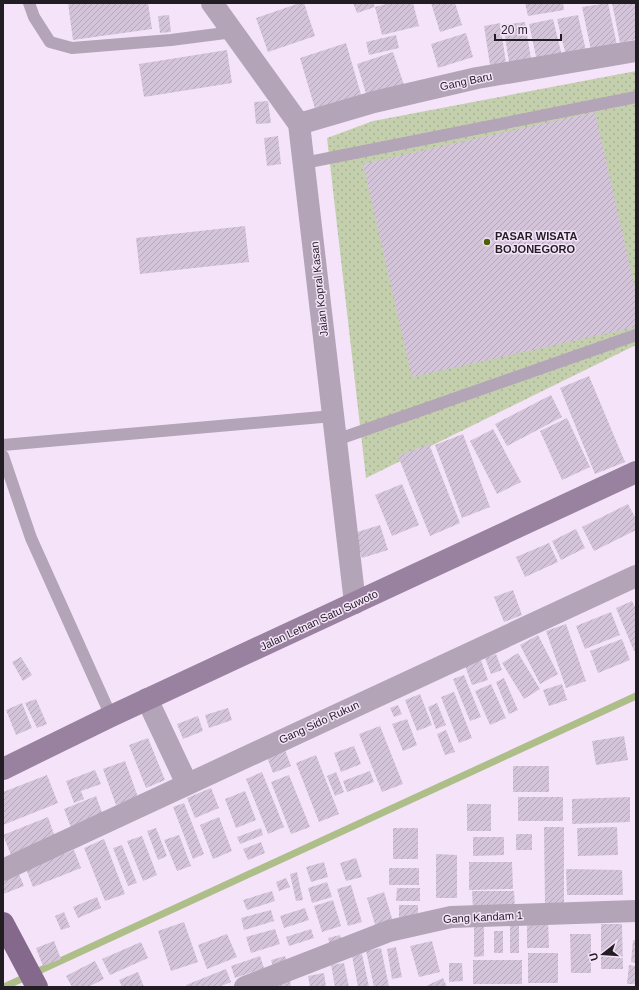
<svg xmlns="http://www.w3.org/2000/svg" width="639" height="990" viewBox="0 0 639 990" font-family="Helvetica,sans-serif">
  <defs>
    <pattern id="grass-dots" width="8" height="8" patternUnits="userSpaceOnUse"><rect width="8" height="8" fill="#c4d0ad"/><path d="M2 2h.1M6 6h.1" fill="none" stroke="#a8b295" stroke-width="1.8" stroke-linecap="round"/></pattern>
    <pattern id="building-hatch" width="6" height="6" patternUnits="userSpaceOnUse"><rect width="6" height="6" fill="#d4c4d9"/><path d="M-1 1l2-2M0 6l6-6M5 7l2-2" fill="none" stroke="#b6a8ba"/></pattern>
  </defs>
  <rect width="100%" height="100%" fill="#f5e4f9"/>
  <path fill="url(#grass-dots)" d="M636 71V345L366 478 327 138 373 121Z"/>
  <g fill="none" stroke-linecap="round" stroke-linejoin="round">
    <path stroke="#aebe89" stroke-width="7" d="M4 987 636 696"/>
  </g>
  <path fill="url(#building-hatch)" d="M68 3H148L152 29 73 40Z
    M300 3H304L315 36 268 52 256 18Z
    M353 3H373L375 7 357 13Z
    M390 3H413L419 26 382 35 375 7Z
    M431 3H455L462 25 440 32Z
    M525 3H563L564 10 528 16Z
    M608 3 617 45 591 50 582 7Z
    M612 3H635L636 39 620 43Z
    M169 15 171 32 160 33 158 16Z
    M578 15 586 51 566 56 557 19Z
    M553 19 562 56 537 61 529 24Z
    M525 22 532 65 510 68 503 25Z
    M500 23 506 63 490 65 484 26Z
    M466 33 473 57 438 68 431 44Z
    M396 35 399 48 369 55 366 42Z
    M346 43 362 98 316 112 300 58Z
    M227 50 232 83 144 97 139 64Z
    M393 52 404 85 367 97 357 64Z
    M268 101 271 123 256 124 254 102Z
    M595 112 636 293V327L412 377 363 164Z
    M278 136 281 164 267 166 264 138Z
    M245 226 249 262 140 274 136 238Z
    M589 376 625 462 595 474 560 388Z
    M551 395 562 417 507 446 495 424Z
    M567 418 590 467 562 480 540 431Z
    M493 429 521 482 497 494 470 441Z
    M463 434 490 507 462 518 435 445Z
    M429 444 460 523 430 536 398 456Z
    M402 484 419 525 392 536 375 495Z
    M628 504 636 519V530L594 551 582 527Z
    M380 525 388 550 362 558 354 533Z
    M576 529 585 548 561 560 552 541Z
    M549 543 558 562 525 577 516 557Z
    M513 590 522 615 504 622 494 597Z
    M632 601 636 609V650L634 651 616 608Z
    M611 612 620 635 585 649 576 626Z
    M566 624 586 681 566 688 546 631Z
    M538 635 558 674 540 684 520 645Z
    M622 639 630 660 598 673 590 651Z
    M518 653 540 689 524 699 502 663Z
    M496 654 502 670 491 674 485 658Z
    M21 657 32 675 23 681 12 662Z
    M481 660 488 680 472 685 465 666Z
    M464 675 481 717 470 721 453 679Z
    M504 678 518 710 509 714 496 682Z
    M491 684 506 718 490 725 475 691Z
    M562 684 567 700 549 706 543 690Z
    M454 692 472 738 459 743 441 697Z
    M420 694 432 725 417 731 405 700Z
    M36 699 47 724 37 728 25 703Z
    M22 703 32 728 16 735 6 710Z
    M437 703 446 725 436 729 428 707Z
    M398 705 402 714 394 717 390 708Z
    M228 708 232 720 209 728 205 715Z
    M198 716 203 731 183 739 177 724Z
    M407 719 417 745 403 751 392 724Z
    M380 726 403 784 382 792 359 734Z
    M446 730 455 752 445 755 437 734Z
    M624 736 628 760 596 765 592 741Z
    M148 738 165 780 146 788 129 745Z
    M354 746 361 764 341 772 334 753Z
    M285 750 291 766 273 773 267 757Z
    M316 755 339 814 319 822 296 763Z
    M125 761 138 797 116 805 103 769Z
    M513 766H549V792H513Z
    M95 770 101 784 81 791 84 799 74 803 66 781Z
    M370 771 374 782 347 792 343 781Z
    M262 772 284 827 268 834 246 779Z
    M336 772 344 792 335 796 327 776Z
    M47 775 58 803 3 825V792Z
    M289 775 310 827 291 834 271 782Z
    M211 788 219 808 195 818 187 798Z
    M245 791 256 820 236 828 225 799Z
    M96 796 104 818 72 830 64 809Z
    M518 797H563V821H518Z
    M630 797V822L572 824V799Z
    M184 803 204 854 193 859 173 807Z
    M467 804H491V831H467Z
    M48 817 55 837 11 855 3 835Z
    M219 817 232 851 213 859 200 825Z
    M544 827H564V905H545Z
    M617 827 618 855 578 856 577 828Z
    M156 828 167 856 158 860 147 831Z
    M261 828 263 835 240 844 237 837Z
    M393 828H418V859H393Z
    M516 834H532V850H516Z
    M179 835 191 866 177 871 164 840Z
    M142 836 157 875 143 881 127 841Z
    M473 837H504V855L473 856Z
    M104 839 125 894 105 901 84 848Z
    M261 842 265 853 248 860 243 849Z
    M122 845 137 883 128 886 113 848Z
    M74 850 81 868 33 887 26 869Z
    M436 854 457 855V898H436Z
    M356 858 362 877 346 881 340 863Z
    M324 862 328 877 311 882 306 867Z
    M469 862H512L513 889 469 890Z
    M389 868H419V885H389Z
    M566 869 622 870 623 895H567Z
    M18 872 24 886 3 894V878Z
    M297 872 303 900 296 901 290 874Z
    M286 878 290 887 279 891 276 882Z
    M327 882 332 897 312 903 308 888Z
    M351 885 362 922 348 926 337 889Z
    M397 888H420V901H396Z
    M272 891 275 901 247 910 243 900Z
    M472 891H514L515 909H473Z
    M384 892 394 925 377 931 367 898Z
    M97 897 101 908 78 918 73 907Z
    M333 900 341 926 322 932 314 906Z
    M399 905H418V923H399Z
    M305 908 309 920 284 928 280 916Z
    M271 910 274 921 244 930 241 918Z
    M64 912 70 927 61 930 55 916Z
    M527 919H548L549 948H527Z
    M184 922 198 962 171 971 158 931Z
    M510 923H519V953H510Z
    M601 924H622L623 969H601Z
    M474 925H484V956L474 957Z
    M275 929 280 944 251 953 246 937Z
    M311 929 314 938 289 946 286 937Z
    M494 931H503V953H494Z
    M227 934 237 957 207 969 198 945Z
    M570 934H591V973H571Z
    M340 935 343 946 331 950 328 938Z
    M633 940H636V963L631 962Z
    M54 941 61 959 43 966 36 948Z
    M432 941 440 972 419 977 410 946Z
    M141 942 148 958 110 975 102 959Z
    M396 947 402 977 392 979 387 949Z
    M381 948 389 987H374L366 951Z
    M528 953H558V983H528Z
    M362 954 369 987H358L352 956Z
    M260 956 264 968 235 978 231 966Z
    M285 956 289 967 275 972 271 960Z
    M473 960H522V984H473Z
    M95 961 104 979 88 987H72L66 976Z
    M344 963 349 987H335L331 965Z
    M449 963H462L463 981 449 982Z
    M629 965 636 966V984H627Z
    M226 969 231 982 219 987H187L186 985Z
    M138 972 144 987H122L119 980Z
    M324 973 326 987H310L308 976Z
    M443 978 447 987H424Z
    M290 980 291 987H264Z"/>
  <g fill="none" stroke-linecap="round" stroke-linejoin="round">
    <path stroke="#b4a4b8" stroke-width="12" d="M29 3 34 17 50 42 72 48 171 40 233 32
      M304 163 636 97
      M336 440 636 335
      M3 445 333 416
      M3 456 31 538 111 716"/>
    <path stroke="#b4a4b8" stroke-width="22" d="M212 3 299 124 355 603
      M299 124 374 102 477 78 636 51
      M147 699 187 784
      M3 870 636 576
      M245 987 389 931 451 917 636 911"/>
    <path stroke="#99829f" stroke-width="22" d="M3 769 111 716 636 472"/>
    <path stroke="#85698d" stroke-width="22" d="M3 923 37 987"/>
  </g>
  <circle fill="#4e6107" stroke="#f5e4f9" stroke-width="1.5" cx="487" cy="242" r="4"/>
  <g text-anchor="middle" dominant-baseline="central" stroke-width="3" stroke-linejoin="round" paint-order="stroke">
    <g font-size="11" fill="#221c23" stroke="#f5e4f9">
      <text transform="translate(466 81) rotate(-12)">Gang Baru</text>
      <text transform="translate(319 289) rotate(-96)">Jalan Kopral Kasan</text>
      <text transform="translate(319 620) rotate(-25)">Jalan Letnan Satu Suwoto</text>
      <text transform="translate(319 722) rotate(-25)">Gang Sido Rukun</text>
      <text transform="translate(483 917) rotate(-3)">Gang Kandam 1</text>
    </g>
    <g font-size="11" font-weight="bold" fill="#221c23" stroke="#f5e4f9" text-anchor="start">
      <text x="495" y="236">PASAR WISATA<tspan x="495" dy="13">BOJONEGORO</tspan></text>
    </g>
  </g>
  <rect width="639" height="990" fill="none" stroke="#221c23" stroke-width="8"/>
  <g transform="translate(603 954) rotate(253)" stroke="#f5e4f9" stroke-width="3" paint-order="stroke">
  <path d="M0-3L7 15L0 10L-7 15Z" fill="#221c23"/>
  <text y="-6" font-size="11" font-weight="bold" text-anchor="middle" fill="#221c23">U</text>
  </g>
  <path d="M495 34v6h66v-6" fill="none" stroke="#221c23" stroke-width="2"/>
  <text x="501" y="34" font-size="12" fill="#221c23" stroke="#f5e4f9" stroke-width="3" paint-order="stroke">20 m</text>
</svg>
